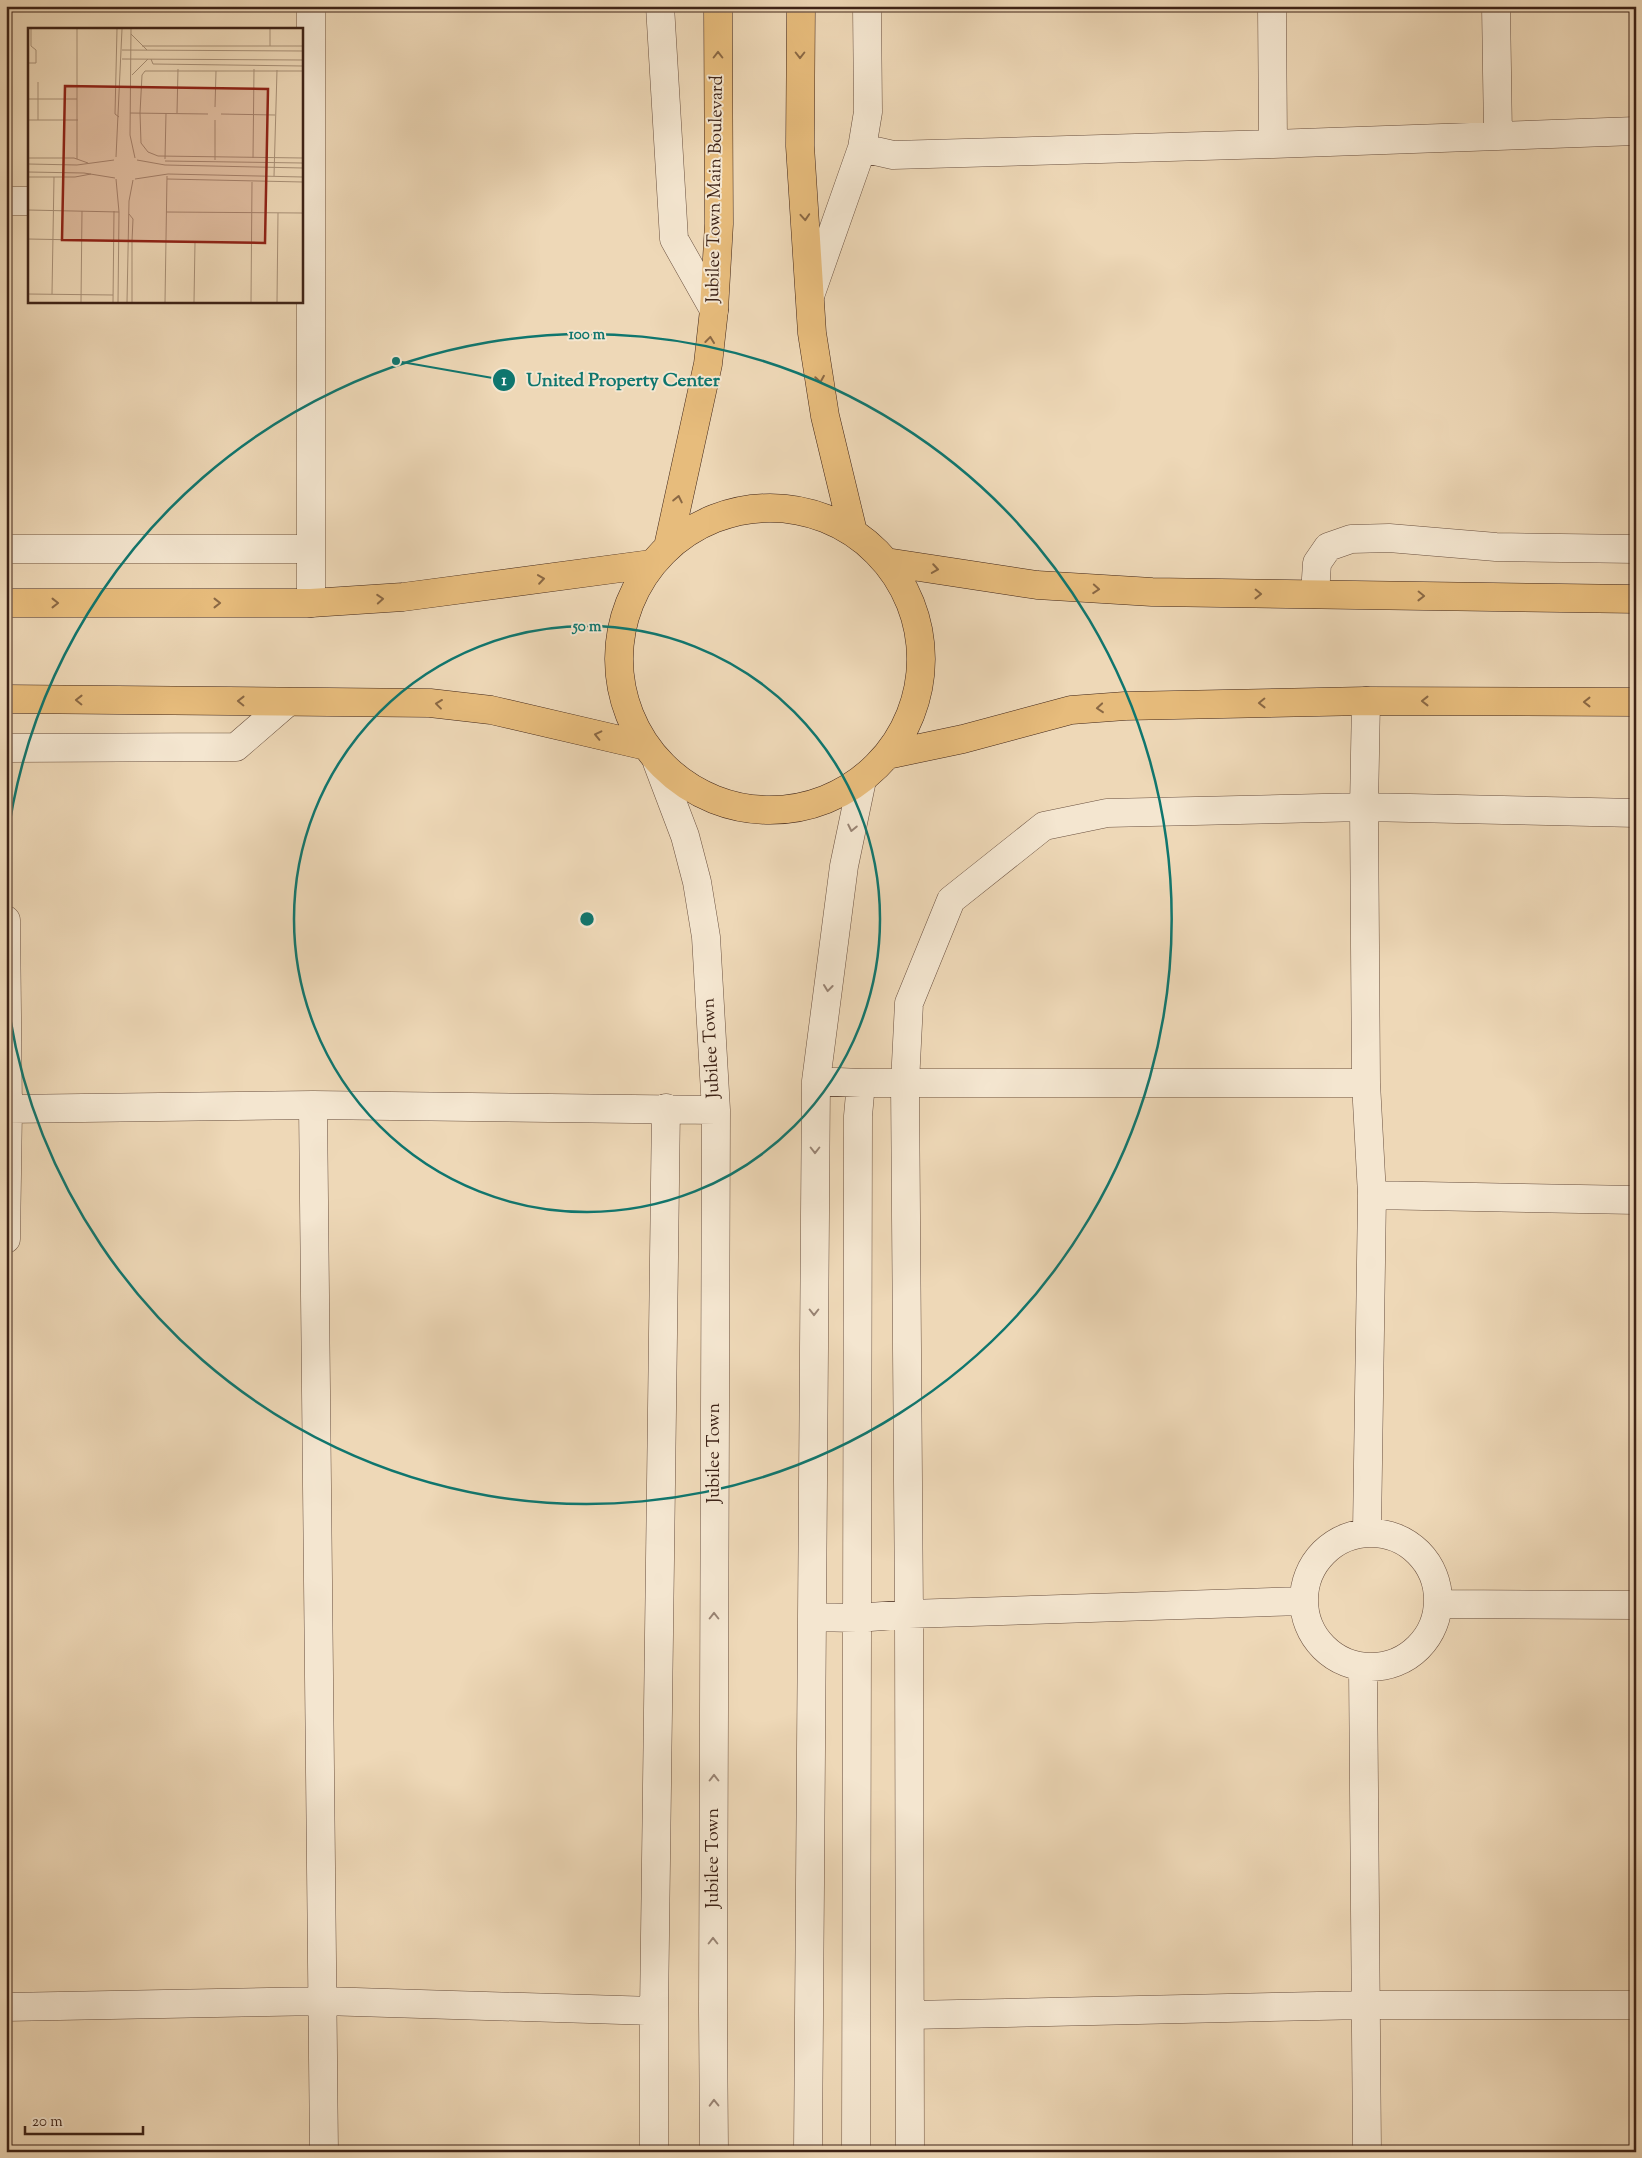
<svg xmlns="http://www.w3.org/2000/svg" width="1642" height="2158" viewBox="0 0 1642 2158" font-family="'Sorts Mill Goudy',serif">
  <rect width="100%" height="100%" fill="#eed8b7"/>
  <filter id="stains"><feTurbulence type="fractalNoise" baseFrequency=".004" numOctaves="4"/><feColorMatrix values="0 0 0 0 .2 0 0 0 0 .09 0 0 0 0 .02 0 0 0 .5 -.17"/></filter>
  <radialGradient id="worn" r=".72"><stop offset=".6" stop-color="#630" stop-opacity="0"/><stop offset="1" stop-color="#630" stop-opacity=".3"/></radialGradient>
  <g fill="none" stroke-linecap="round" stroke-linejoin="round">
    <defs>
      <path id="minor" d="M660 6 674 239 714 310
        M1272 6 1273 144
        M1496 6 1498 136
        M862 148 893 155 1273 144 1636 131
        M6 201H29
        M810 296 862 148 868 112 867 6
        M6 549H311
        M1315 594 1317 563 1328 547 1351 539 1389 538 1496 547 1636 549
        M311 603V6
        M1366 701 1364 807 1366 1083 1372 1195 1367 1531
        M6 748 236 747 288 702
        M657 762 685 836 697 882 706 937 716 1110 713 2011 714 2152
        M6 920 8 1109 6 1239
        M816 1081 861 1083H1366
        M313 1105 324 2152
        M6 1109 313 1105 716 1110
        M1372 1195 1636 1200
        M1304 1600a67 67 0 1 1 134 0a67 67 0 1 1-134 0Z
        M1440 1604 1636 1605
        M812 1617 857 1618 909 1614 1302 1601
        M1363 1668 1367 2152
        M6 2007 323 2001 654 2011
        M910 2015 1366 2005H1636
        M654 2152V2011L666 1108
        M808 2152 816 1081 844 866 862 780
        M856 2152 858 1116 861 1083
        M910 2152 909 1614 905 1083 909 1003 951 900 1044 826 1107 813 1364 807 1636 813"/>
      <path id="major" d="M801 6 800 146 812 333 825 416 853 532
        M619 659a151 151 0 1 1 302 0a151 151 0 1 1-302 0Z
        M668 547 708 364 714 310 719 224 718 6
        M886 562 1037 585 1152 592 1636 599
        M6 603H311L403 597 651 564
        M6 699 430 703 491 710 646 746
        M887 755 963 739 1071 710 1125 706 1366 701 1636 702"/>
    </defs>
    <use href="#minor" stroke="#6a503f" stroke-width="29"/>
    <use href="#major" stroke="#3e2317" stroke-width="29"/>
    <use href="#minor" stroke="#f4e6d0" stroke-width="28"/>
    <use href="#major" stroke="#e7bc7c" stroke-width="28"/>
  </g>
  <defs><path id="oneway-chevron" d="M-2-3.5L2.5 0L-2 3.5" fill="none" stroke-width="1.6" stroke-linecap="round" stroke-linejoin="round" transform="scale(1.25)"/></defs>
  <g stroke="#8a6844">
    <use href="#oneway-chevron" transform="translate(718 55) rotate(-90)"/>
    <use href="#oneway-chevron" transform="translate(800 55) rotate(90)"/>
    <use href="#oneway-chevron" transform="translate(805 217) rotate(86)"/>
    <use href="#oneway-chevron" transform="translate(710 340) rotate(-83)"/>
    <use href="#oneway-chevron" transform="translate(820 379) rotate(81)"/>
    <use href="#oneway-chevron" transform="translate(678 499) rotate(-78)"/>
    <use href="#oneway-chevron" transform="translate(935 569) rotate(9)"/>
    <use href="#oneway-chevron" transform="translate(541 579) rotate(-8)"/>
    <use href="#oneway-chevron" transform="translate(1096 589) rotate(4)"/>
    <use href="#oneway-chevron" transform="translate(1258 594) rotate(1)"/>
    <use href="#oneway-chevron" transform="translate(1421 596) rotate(1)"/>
    <use href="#oneway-chevron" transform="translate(380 599) rotate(-4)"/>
    <use href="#oneway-chevron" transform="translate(55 603)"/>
    <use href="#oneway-chevron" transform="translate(217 603)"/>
    <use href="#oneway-chevron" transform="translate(79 700) rotate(-179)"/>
    <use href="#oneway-chevron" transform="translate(241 701) rotate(-179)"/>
    <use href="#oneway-chevron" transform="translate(1425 701) rotate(-180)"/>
    <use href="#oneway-chevron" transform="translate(1587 702) rotate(-180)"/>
    <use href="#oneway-chevron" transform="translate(1262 703) rotate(179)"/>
    <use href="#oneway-chevron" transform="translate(439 704) rotate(-173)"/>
    <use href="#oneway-chevron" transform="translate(1100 708) rotate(175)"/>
    <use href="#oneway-chevron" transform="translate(598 735) rotate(-167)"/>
  </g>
  <g stroke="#998474">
    <use href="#oneway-chevron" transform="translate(852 828) rotate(102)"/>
    <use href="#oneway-chevron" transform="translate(828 988) rotate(97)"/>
    <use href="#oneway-chevron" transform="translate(815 1150) rotate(90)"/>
    <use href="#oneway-chevron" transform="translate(814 1312) rotate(90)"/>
    <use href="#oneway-chevron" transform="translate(714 1616) rotate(-90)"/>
    <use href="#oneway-chevron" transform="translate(714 1778) rotate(-90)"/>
    <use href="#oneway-chevron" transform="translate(713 1941) rotate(-90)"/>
    <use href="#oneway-chevron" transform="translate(714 2103) rotate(-91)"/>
  </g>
  <g fill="none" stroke="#0f766e" stroke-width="2.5">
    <circle cx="587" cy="919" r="293"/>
    <path d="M6 848A585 585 0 1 1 6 990"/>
  </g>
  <g text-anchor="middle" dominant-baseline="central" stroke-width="4" stroke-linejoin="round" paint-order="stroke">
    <g font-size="18" fill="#3e2317" stroke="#f4e6d0">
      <text transform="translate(716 189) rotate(-89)">Jubilee Town Main Boulevard</text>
      <text transform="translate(712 1048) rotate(-93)">Jubilee Town</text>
      <text transform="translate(715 1453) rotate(-90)">Jubilee Town</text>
      <text transform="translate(714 1858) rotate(-90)">Jubilee Town</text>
    </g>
  </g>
  <g transform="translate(28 28)">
    <rect width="275" height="275" fill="#eed8b7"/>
    <path fill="none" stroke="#a89077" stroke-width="1" d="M49 1V131M89 1 87 86 91 89M103 1 102 107 107 130M103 6 119 22M114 18H275M242 18V1M94 22 275 23M94 31 275 32M123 31 125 36 275 38M0 35H8V22L3 18V1M275 43H117L114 47 112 85 113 115 120 124 130 128 275 130M104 47 120 31M10 54V92M0 71H49M187 79 188 43M102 85 180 86M149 85 150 41M193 86 247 87M0 92H50M187 92V132M88 129 94 1M0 130H46L60 135M225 130 226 41M137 131 138 85M109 132 137 137 275 140M137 133 275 135M0 136 49 137 86 132M0 144 56 145 87 150M246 148 249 42M0 149H47L63 146M88 151 91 184 90 274M107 151 140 146 275 149M139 151 275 154M0 182 91 184M138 184 275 185M101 186 105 191 104 213 223 215M0 211 53 212M0 266 85 267M24 266 26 149M53 274 54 183M85 274 86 183M99 274 101 173 105 152M104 274V213M137 274 139 148M166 274 167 214M223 274 224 154M249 274 250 185"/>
    <path fill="#8f2418" fill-opacity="0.15" stroke="#8f2418" stroke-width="2.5" d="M37 58 240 61 237 215 34 212Z"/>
    <rect width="275" height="275" fill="none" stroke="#3e2317" stroke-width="2.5"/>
  </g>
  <circle cx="587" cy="919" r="8" fill="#0f766e" stroke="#f4e6d0" stroke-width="2.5"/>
  <g font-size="15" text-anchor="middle" font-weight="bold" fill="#0f766e" stroke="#f4e6d0" stroke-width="4" stroke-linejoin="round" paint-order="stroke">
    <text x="587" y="339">100 m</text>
    <text x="587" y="631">50 m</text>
  </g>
  <path fill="none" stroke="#0f766e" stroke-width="2" d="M396 361L504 380"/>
  <g fill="#0f766e" stroke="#f4e6d0" stroke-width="2">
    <circle cx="396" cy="361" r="5"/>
    <circle cx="504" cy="380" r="12"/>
  </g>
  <g font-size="15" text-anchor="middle" font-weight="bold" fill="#fff">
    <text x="504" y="385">1</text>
  </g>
  <g font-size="19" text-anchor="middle" font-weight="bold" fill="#0f766e" stroke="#f4e6d0" stroke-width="4" stroke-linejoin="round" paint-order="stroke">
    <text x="623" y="386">United Property Center</text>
  </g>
  <rect width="1642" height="2158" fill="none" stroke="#eed8b7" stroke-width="25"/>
  <rect x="8" y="8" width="1627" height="2143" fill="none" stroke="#3e2317" stroke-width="2.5"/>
  <rect x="12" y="12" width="1617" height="2133" fill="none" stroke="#3e2317"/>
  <path d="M25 2126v8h118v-8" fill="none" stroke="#3e2317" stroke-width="2.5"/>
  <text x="32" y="2126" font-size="15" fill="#3e2317" stroke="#f4e6d0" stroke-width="4" paint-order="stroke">20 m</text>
  <rect width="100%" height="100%" filter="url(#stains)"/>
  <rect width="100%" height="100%" fill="url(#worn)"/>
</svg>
